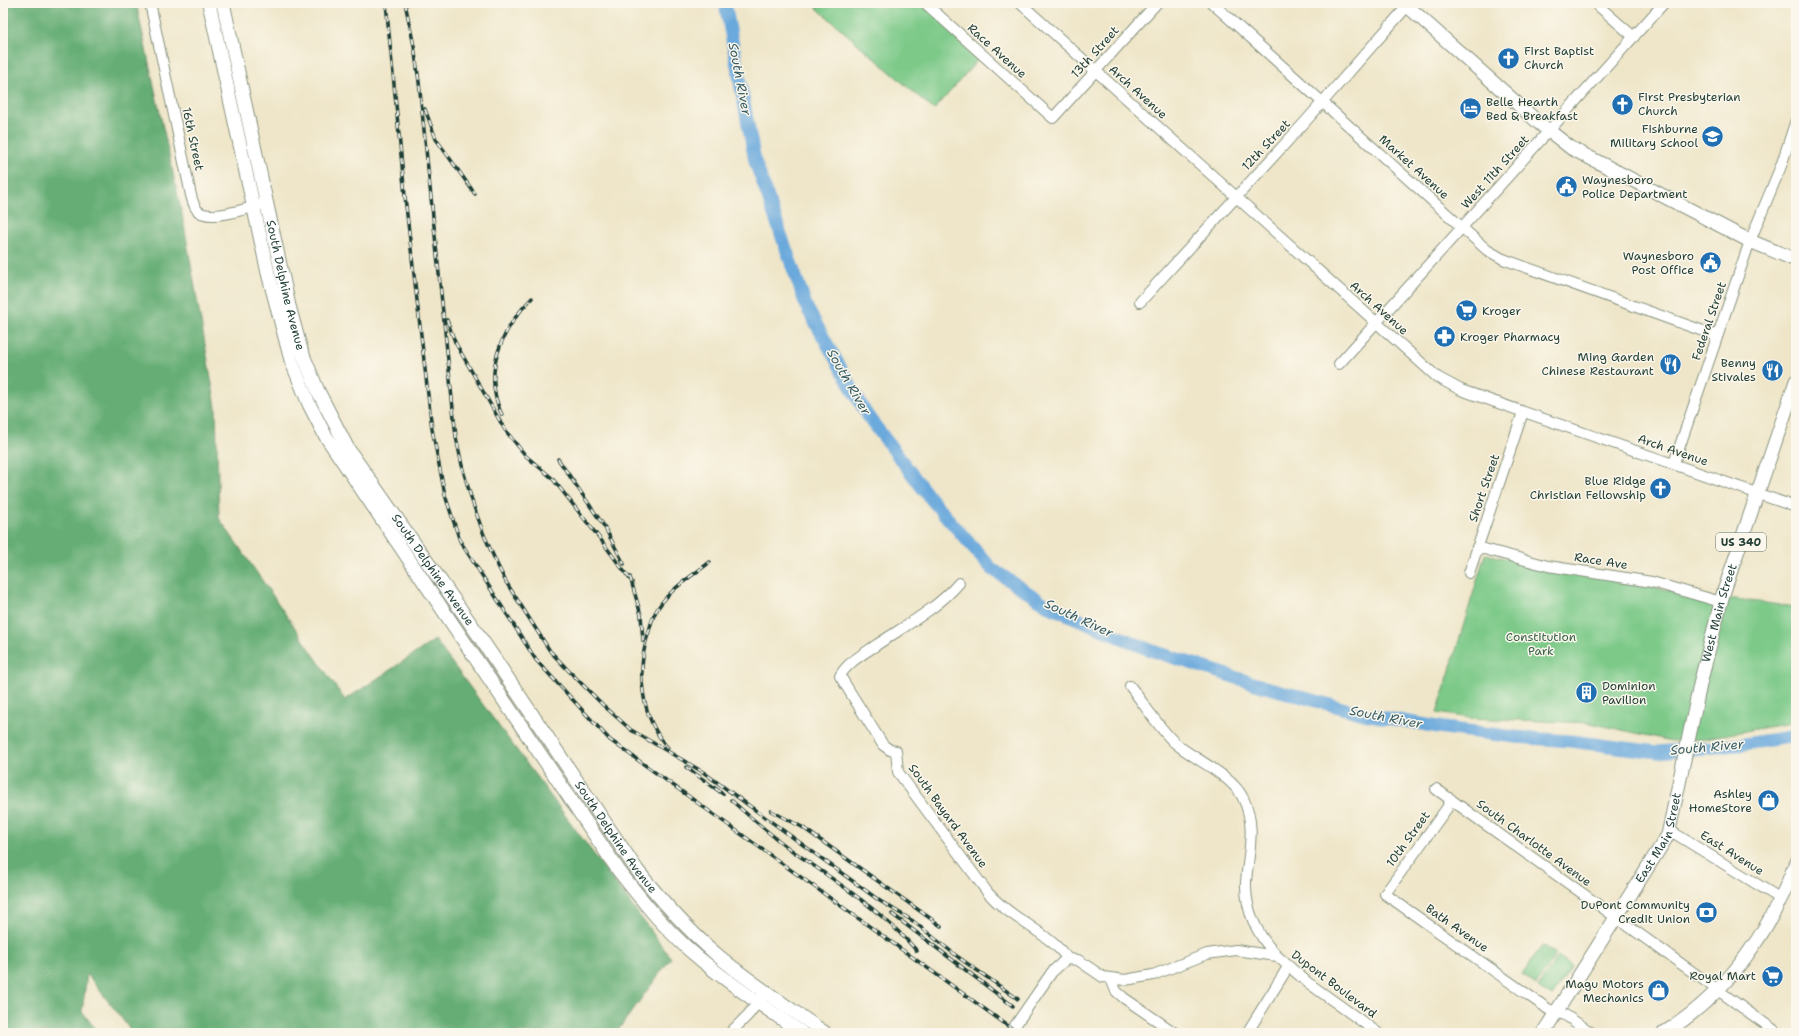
<svg xmlns="http://www.w3.org/2000/svg" width="1799" height="1036" viewBox="0 0 1799 1036" font-family="'Shantell Sans',sans-serif">
  <rect width="100%" height="100%" fill="#fbf7ec"/>
  <filter id="ink" filterUnits="userSpaceOnUse"><feTurbulence type="fractalNoise" baseFrequency=".025" numOctaves="2"/><feDisplacementMap in="SourceGraphic" scale="8" xChannelSelector="R" yChannelSelector="G"/><feConvolveMatrix kernelMatrix="1 2 1 2 8 2 1 2 1" color-interpolation-filters="sRGB"/></filter>
  <filter id="wash" filterUnits="userSpaceOnUse"><feTurbulence type="fractalNoise" baseFrequency=".012" numOctaves="4" result="noise"/><feDisplacementMap in="SourceGraphic" scale="16" xChannelSelector="R" yChannelSelector="G"/><feGaussianBlur stdDeviation="0.9" result="paint"/><feColorMatrix in="noise" values="0 0 0 0 0 0 0 0 0 0 0 0 0 0 0 0 0 1.4 0 .05"/><feComposite in="paint" operator="in"/></filter>
  <g filter="url(#wash)">
    <rect width="100%" height="100%" fill="#efe6c9"/>
    <path fill="#7cc988" stroke="#4e835e" d="M811 3H922L982 55 934 110Z
      M1485 554 1713 599H1735L1796 607V722L1700 739 1672 741 1590 723 1470 718 1437 713Z
      M1542 945 1556 954 1536 985 1522 975Z
      M1558 956 1572 966 1552 996 1538 987Z"/>
    <path fill="#65ad74" stroke="#427554" d="M3 3H136L183 219 216 407 219 518 345 700 435 640 671 958 616 1033H133L87 974 82 1012 99 1033H3Z"/>
    <g fill="none" stroke-linecap="round" stroke-linejoin="round">
      <path stroke="#6aa9dc" stroke-width="13" d="M725 3 755 161 807 308 867 415 930 498 992 569 1050 607 1150 650 1262 686 1364 714 1444 728 1515 737 1570 741 1657 752 1738 745 1796 736"/>
    </g>
  </g>
  <g filter="url(#ink)">
    <g fill="none" stroke-linecap="round" stroke-linejoin="round">
      <defs>
        <path id="minor" d="M150 3 188 181C190 190 191 202 197 210 208 223 252 207 266 203
          M925 3 1053 118 1157 3
          M1020 3 1437 377 1461 390 1796 507
          M1212 3 1487 250 1503 259 1717 336
          M1595 3 1634 37
          M1140 302 1305 122 1410 3
          M1339 364 1664 3
          M1674 463 1750 241 1781 166 1796 120
          M1477 547 1548 566 1652 582 1721 602
          M1469 573 1523 412
          M959 583C937 609 903 627 875 646 863 654 847 663 840 676L883 745 890 750 896 751 898 772 988 893C1011 919 1047 931 1068 959
          M1130 686C1144 704 1158 727 1175 743 1195 760 1232 775 1243 798 1257 826 1248 854 1246 882 1245 911 1258 936 1277 956
          M1436 789 1778 1033
          M1451 799 1447 808 1385 894 1548 1009 1565 1015 1592 1033
          M1669 830 1781 899
          M1111 979 1116 991 1124 998 1175 1033
          M730 1033 748 1015 762 997
          M1010 1033 1052 972 1064 961 1068 959 1078 960 1103 977 1125 980 1153 975 1207 954 1236 950 1277 956 1307 982 1378 1033
          M1247 1033 1288 967"/>
        <g id="major">
          <path d="M209 3 268 273 291 360 309 404 325 435 619 871C644 903 669 934 700 959 732 986 768 1009 802 1033"/>
          <path id="s1" d="M223 3 289 306 301 350 318 391 348 449 473 627 637 870C661 900 687 929 716 954 750 983 788 1007 825 1033"/>
          <path d="M1404 3 1539 123 1571 148 1750 241 1796 260"/>
          <path id="s2" d="M1543 1033 1668 835 1701 680 1723 594 1796 381"/>
          <path d="M1664 1033C1727 994 1771 931 1796 862"/>
        </g>
      </defs>
      <use href="#minor" stroke="#87927e" stroke-width="12"/>
      <use href="#major" stroke="#87927e" stroke-width="15"/>
      <use href="#minor" stroke="#fff" stroke-width="10"/>
      <use href="#major" stroke="#fff" stroke-width="13"/>
      <defs>
        <path id="rail" d="M386 3 406 206 432 429 445 495 460 541 536 660 610 740 1018 1033
          M405 3 414 46 419 82 456 437 463 470 473 504 484 535 497 564 506 582 550 651 567 669 603 705 631 730 703 772 880 901 913 921 958 957 1018 999
          M425 109 436 139 475 194
          M447 320 455 342 505 430 526 456 552 478 601 540 632 582
          M502 415C482 373 501 329 532 298
          M558 459 604 526 624 564
          M630 577 641 615 643 641
          M668 748C640 716 636 670 649 631 651 623 653 615 658 608 670 589 692 576 710 562
          M686 767 723 794
          M731 800C751 818 772 836 794 852 838 883 881 910 917 951
          M771 811 802 827 941 926
          M892 914 1013 1006"/>
      </defs>
      <use href="#rail" stroke="#1f3d34" stroke-width="3.5"/>
      <use href="#rail" stroke="#fbf7ec" stroke-width="2" stroke-dasharray="6" stroke-linecap="butt"/>
    </g>
  </g>
  <defs>
    <symbol id="church-disc" viewBox="-11 -11 22 22"><circle r="9.5" fill="#1f6fb2" stroke="#fbf7ec"/><path d="M-1.2-6h2.4v3.5h3.3v2.4h-3.3V6h-2.4V-.1h-3.3v-2.4h3.3Z" fill="#fff"/></symbol>
    <symbol id="hotel-disc" viewBox="-11 -11 22 22"><circle r="9.5" fill="#1f6fb2" stroke="#fbf7ec"/><path d="M-6-4.5h1.5V1H6V5H4.5V3h-9V5H-6ZM-4 0a1.8 1.8 0 1 1 3.6 0ZM.5 0V-2.5h3Q6-2.5 6 0Z" fill="#fff"/></symbol>
    <symbol id="school-disc" viewBox="-11 -11 22 22"><circle r="9.5" fill="#1f6fb2" stroke="#fbf7ec"/><path d="M0-5L7-2L0 1L-7-2ZM-4 1L0 2.5L4 1V4Q0 6-4 4Z" fill="#fff"/></symbol>
    <symbol id="civic-disc" viewBox="-11 -11 22 22"><circle r="9.5" fill="#1f6fb2" stroke="#fbf7ec"/><path d="M-.6-6.5H3V-4.5H.6V-3L4-1V1h2V6H-6V1h2V-1L-.6-3ZM-1.2 2.5V6h2.4V2.5Z" fill="#fff"/></symbol>
    <symbol id="supermarket-disc" viewBox="-11 -11 22 22"><circle r="9.5" fill="#1f6fb2" stroke="#fbf7ec"/><path d="M-6-5.5h2.5l.6 2H6L4.5 2H-2.5L-4.4-4H-6ZM-1.5 3.2a1.3 1.3 0 1 0 .1 0ZM3 3.2a1.3 1.3 0 1 0 .1 0Z" fill="#fff"/></symbol>
    <symbol id="pharmacy-disc" viewBox="-11 -11 22 22"><circle r="9.5" fill="#1f6fb2" stroke="#fbf7ec"/><path d="M-2-6h4v4h4v4h-4v4h-4v-4h-4v-4h4Z" fill="#fff"/></symbol>
    <symbol id="restaurant-disc" viewBox="-11 -11 22 22"><circle r="9.5" fill="#1f6fb2" stroke="#fbf7ec"/><path d="M-5-6h1v4h1v-4h1v4h1v-4h1v5L-1.5 .5V6h-2V.5L-5-1ZM5-6V6H3V1.5H1.5Q1.5-4 5-6Z" fill="#fff"/></symbol>
    <symbol id="building-disc" viewBox="-11 -11 22 22"><circle r="9.5" fill="#1f6fb2" stroke="#fbf7ec"/><path d="M-4-6H4V6H1V3H-1V6H-4ZM-2.5-4.3h1.7v1.8h-1.7ZM.8-4.3h1.7v1.8H.8ZM-2.5-1h1.7V.8h-1.7ZM.8-1h1.7V.8H.8Z" fill="#fff"/></symbol>
    <symbol id="shop-disc" viewBox="-11 -11 22 22"><circle r="9.5" fill="#1f6fb2" stroke="#fbf7ec"/><path d="M-5-2.5h2.3a2.7 3.5 0 0 1 5.4 0H5L5.5 6h-11ZM-1.5-2.5h3a1.5 2.3 0 0 0-3 0Z" fill="#fff"/></symbol>
    <symbol id="bank-disc" viewBox="-11 -11 22 22"><circle r="9.5" fill="#1f6fb2" stroke="#fbf7ec"/><path d="M-6-4H6V4H-6ZM0-2.3a2.3 2.3 0 1 0 0 4.6a2.3 2.3 0 1 0 0-4.6Z" fill="#fff"/></symbol>
  </defs>
  <g fill-rule="evenodd">
    <use href="#church-disc" x="1496" y="46" width="25" height="25"/>
    <use href="#church-disc" x="1610" y="92" width="25" height="25"/>
    <use href="#hotel-disc" x="1458" y="96" width="25" height="25"/>
    <use href="#school-disc" x="1700" y="124" width="25" height="25"/>
    <use href="#civic-disc" x="1554" y="174" width="25" height="25"/>
    <use href="#civic-disc" x="1698" y="250" width="25" height="25"/>
    <use href="#supermarket-disc" x="1454" y="298" width="25" height="25"/>
    <use href="#pharmacy-disc" x="1432" y="324" width="25" height="25"/>
    <use href="#restaurant-disc" x="1658" y="352" width="25" height="25"/>
    <use href="#restaurant-disc" x="1760" y="358" width="25" height="25"/>
    <use href="#church-disc" x="1648" y="476" width="25" height="25"/>
    <use href="#building-disc" x="1574" y="680" width="25" height="25"/>
    <use href="#shop-disc" x="1756" y="788" width="25" height="25"/>
    <use href="#bank-disc" x="1694" y="900" width="25" height="25"/>
    <use href="#supermarket-disc" x="1760" y="964" width="25" height="25"/>
    <use href="#shop-disc" x="1646" y="978" width="25" height="25"/>
  </g>
  <g text-anchor="middle" dominant-baseline="central" stroke-width="3" stroke-linejoin="round" paint-order="stroke">
    <rect fill="#fbf7ec" stroke="#61756b" stroke-width="1" x="1716" y="533" width="50" height="18" rx="3"/>
    <g font-size="11" font-weight="bold" fill="#1f3d34">
      <text x="1741" y="542">US 340</text>
    </g>
    <g font-size="12" fill="#1f3d34" stroke="#fbf7ec">
      <text transform="translate(997 51) rotate(42)">Race Avenue</text>
      <text transform="translate(1095 52) rotate(-48)">13th Street</text>
      <text transform="translate(1138 92) rotate(42)">Arch Avenue</text>
      <text transform="translate(193 139) rotate(78)">16th Street</text>
      <text transform="translate(1266 145) rotate(-47)">12th Street</text>
      <text transform="translate(1414 167) rotate(42)">Market Avenue</text>
      <text transform="translate(1495 172) rotate(-48)">West 11th Street</text>
      <text stroke="none"><textPath href="#s1" startOffset="289">South Delphine Avenue</textPath></text>
      <text transform="translate(1379 308) rotate(42)">Arch Avenue</text>
      <text transform="translate(1709 321) rotate(-71)">Federal Street</text>
      <text transform="translate(1673 450) rotate(19)">Arch Avenue</text>
      <text transform="translate(1484 488) rotate(-71)">Short Street</text>
      <text transform="translate(1601 561) rotate(9)">Race Ave</text>
      <text stroke="none"><textPath href="#s1" startOffset="613">South Delphine Avenue</textPath></text>
      <text stroke="none"><textPath href="#s2" startOffset="462">West Main Street</textPath></text>
      <text transform="translate(948 816) rotate(54)">South Bayard Avenue</text>
      <text stroke="none"><textPath href="#s1" startOffset="937">South Delphine Avenue</textPath></text>
      <text stroke="none"><textPath href="#s2" startOffset="228">East Main Street</textPath></text>
      <text transform="translate(1408 839) rotate(-54)">10th Street</text>
      <text transform="translate(1534 843) rotate(36)">South Charlotte Avenue</text>
      <text transform="translate(1732 853) rotate(32)">East Avenue</text>
      <text transform="translate(1457 928) rotate(35)">Bath Avenue</text>
      <text transform="translate(1334 984) rotate(37)">Dupont Boulevard</text>
    </g>
    <g font-size="12" fill="#1f3d34" stroke="#fbf7ec" text-anchor="end">
      <text x="1524" y="51" text-anchor="start">First Baptist<tspan x="1524" dy="14">Church</tspan></text>
      <text x="1638" y="97" text-anchor="start">First Presbyterian<tspan x="1638" dy="14">Church</tspan></text>
      <text x="1486" y="102" text-anchor="start">Belle Hearth<tspan x="1486" dy="14">Bed &amp; Breakfast</tspan></text>
      <text x="1698" y="129">Fishburne<tspan x="1698" dy="14">Military School</tspan></text>
      <text x="1582" y="180" text-anchor="start">Waynesboro<tspan x="1582" dy="14">Police Department</tspan></text>
      <text x="1694" y="256">Waynesboro<tspan x="1694" dy="14">Post Office</tspan></text>
      <text x="1482" y="311" text-anchor="start">Kroger</text>
      <text x="1460" y="337" text-anchor="start">Kroger Pharmacy</text>
      <text x="1654" y="357">Ming Garden<tspan x="1654" dy="14">Chinese Restaurant</tspan></text>
      <text x="1756" y="363">Benny<tspan x="1756" dy="14">Stivales</tspan></text>
      <text x="1646" y="481">Blue Ridge<tspan x="1646" dy="14">Christian Fellowship</tspan></text>
      <text x="1602" y="686" text-anchor="start">Dominion<tspan x="1602" dy="14">Pavilion</tspan></text>
      <text x="1752" y="794">Ashley<tspan x="1752" dy="14">HomeStore</tspan></text>
      <text x="1690" y="905">DuPont Community<tspan x="1690" dy="14">Credit Union</tspan></text>
      <text x="1756" y="976">Royal Mart</text>
      <text x="1644" y="984">Magu Motors<tspan x="1644" dy="14">Mechanics</tspan></text>
    </g>
    <g font-size="12" fill="#366049" stroke="#fbf7ec">
      <text x="1541" y="637">Constitution<tspan x="1541" dy="14">Park</tspan></text>
    </g>
    <g font-size="13" font-style="italic" fill="#365d66" stroke="#fbf7ec">
      <text transform="translate(740 79) rotate(79)">South River</text>
      <text transform="translate(849 382) rotate(60)">South River</text>
      <text transform="translate(1079 618) rotate(25)">South River</text>
      <text transform="translate(1386 717) rotate(11)">South River</text>
      <text transform="translate(1707 747) rotate(-5)">South River</text>
    </g>
  </g>
  <rect width="1799" height="1036" fill="none" stroke="#fbf7ec" stroke-width="16"/>
</svg>
